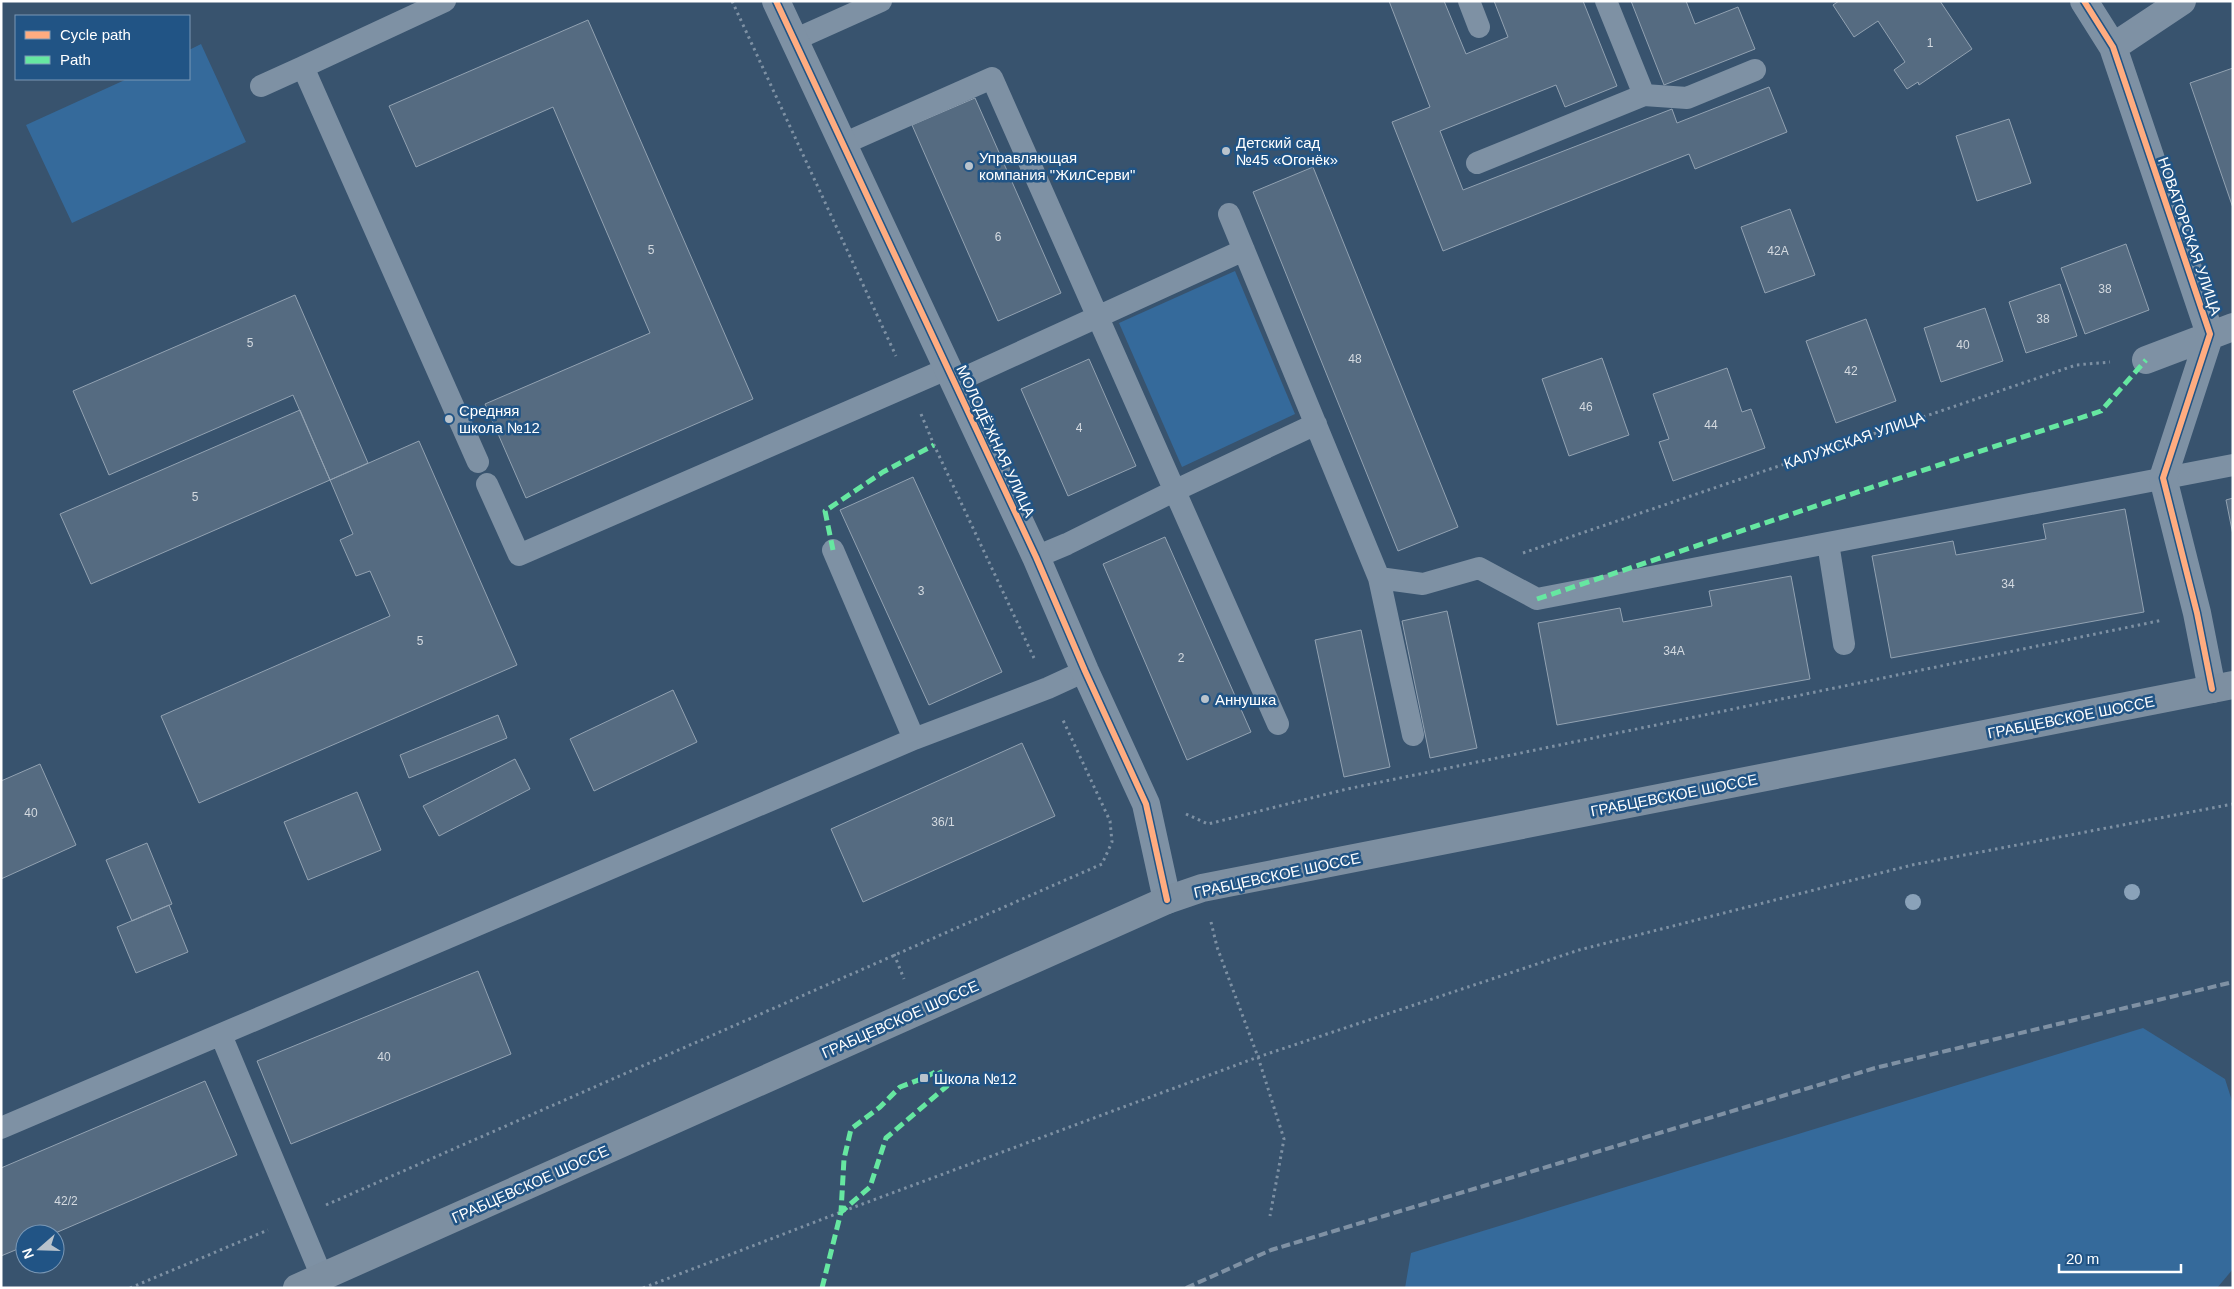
<svg xmlns="http://www.w3.org/2000/svg" width="2234" height="1289" viewBox="0 0 2234 1289" font-family="Arial,sans-serif">
  <rect width="100%" height="100%" fill="#38536e"/>
  <path fill="#356a9b" d="M201 44 246 142 72 223 26 125 127 79H189V50Z
    M1235 271 1295 414 1182 467 1119 323Z
    M2143 1028 2225 1079 2233 1104V1269L2217 1288H1405L1411 1253Z"/>
  <path fill="#556b81" stroke="#92a2b2" d="M1389 1H1444L1466 54 1508 37 1494 1H1583L1617 86 1565 107 1556 85 1440 131 1463 190 1672 109 1677 123 1769 87 1787 132 1695 169 1689 154 1443 251 1392 122 1430 107Z
    M1631 1H1686L1695 24 1738 7 1755 49 1664 85Z
    M1839 1H1940L1972 49 1919 85 1918 82 1907 89 1894 70 1905 62 1878 21 1854 37 1833 5Z
    M588 20 753 399 526 498 485 404 650 333 553 107 416 167 389 106Z
    M2233 68V208L2190 83Z
    M975 98 1061 293 998 321 912 125Z
    M2009 119 2031 183 1977 201 1956 136Z
    M1313 167 1458 527 1398 551 1253 192Z
    M1790 209 1815 275 1765 293 1741 227Z
    M2126 244 2149 310 2085 334 2061 268Z
    M2060 284 2077 336 2026 353 2009 302Z
    M295 295 368 463 330 480 293 395 109 475 73 391Z
    M1985 308 2003 361 1941 382 1924 328Z
    M1866 319 1896 401 1836 423 1806 341Z
    M1602 358 1629 435 1569 456 1542 379Z
    M1089 359 1136 466 1068 496 1021 389Z
    M1727 368 1742 412 1751 409 1765 448 1673 481 1659 442 1669 439 1653 394Z
    M300 410 330 480 91 584 60 514Z
    M419 441 517 665 199 803 161 716 390 616 370 571 356 576 340 540 353 534 330 480Z
    M913 477 1002 672 929 705 840 510Z
    M2233 498V535L2226 500Z
    M2125 509 2144 612 1891 658 1872 556 1953 541 1956 555 2046 539 2043 524Z
    M1165 537 1251 732 1187 760 1103 564Z
    M1791 576 1810 679 1557 725 1538 623 1620 608 1623 622 1712 606 1709 591Z
    M1447 611 1477 748 1430 758 1402 621Z
    M1361 630 1390 767 1344 777 1315 640Z
    M673 690 697 742 594 791 570 739Z
    M498 715 507 738 409 778 400 755Z
    M1022 743 1055 816 863 902 831 829Z
    M515 759 530 789 439 836 423 806Z
    M40 764 76 845 1 879V781Z
    M357 792 381 850 308 880 284 822Z
    M147 843 172 904 132 921 106 860Z
    M169 905 188 952 136 973 117 927Z
    M478 971 511 1054 291 1144 257 1061Z
    M205 1081 237 1155 53 1234H25V1246L1 1256V1168Z"/>
  <g fill="none" stroke-linecap="round" stroke-linejoin="round">
    <path stroke="#7e91a4" stroke-width="3" stroke-dasharray="2.5 4" stroke-linecap="butt" d="M732 1 896 356
      M921 414 934 445 1034 658
      M1523 553 2076 365 2110 362
      M1186 814 1208 824 1347 789 2163 620
      M1211 922 1217 947 1258 1057 1284 1139 1270 1216
      M894 954 904 979
      M326 1205 1102 864 1112 842 1110 821 1062 718
      M130 1288 268 1230
      M643 1288 841 1212 1258 1057 1579 950 1912 865 2233 804"/>
    <path stroke="#7e91a4" stroke-width="22" d="M445 1 303 67 478 462
      M1469 1 1479 27
      M794 40 881 1
      M261 86 303 67
      M1644 95 1687 98 1755 70
      M843 144 992 78 1278 724
      M1477 163 1644 95 1606 1
      M1229 214 1379 578 1423 584 1479 568 1537 599 2233 465
      M955 382 1244 250
      M487 484 519 555 949 368
      M1828 543 1844 644
      M833 550 914 739
      M1036 557 1067 544 1174 491 1316 424
      M1379 578 1413 735
      M221 1035 322 1277
      M1 1128 914 739 1048 688 1085 671"/>
    <path stroke="#7e91a4" stroke-width="28" d="M2084 1 2113 47 2210 334 2163 478 2197 613 2212 689
      M2113 47 2182 1
      M2146 360 2233 327"/>
    <path stroke="#7e91a4" stroke-width="28" d="M776 1 1036 557 1085 671 1146 804 1167 900"/>
    <path stroke="#7d8fa1" stroke-width="28" d="M297 1288 1167 900 1202 888 2233 685"/>
    <path stroke="#7f91a4" stroke-width="4" stroke-dasharray="9 4" stroke-linecap="butt" d="M1186 1288 1271 1250 1875 1068 2233 982"/>
    <path stroke="#66e7a1" stroke-width="5" stroke-dasharray="10 5" stroke-linecap="butt" d="M833 550 825 511 883 472 934 445
      M1537 599 2101 411 2146 360
      M822 1288 841 1212 844 1159 851 1129 880 1107 900 1087 924 1078 939 1070 947 1086 886 1138 870 1187 841 1212"/>
    <defs>
      <path id="cycleway" d="M776 1 1036 557 1085 671 1146 804 1167 900
        M2084 1 2113 47 2210 334 2163 478 2197 613 2212 689"/>
    </defs>
    <use href="#cycleway" stroke="#215485" stroke-width="9"/>
    <use href="#cycleway" stroke="#ffac80" stroke-width="6"/>
  </g>
  <g fill="#8aa2b9">
    <circle cx="2132" cy="892" r="8"/>
    <circle cx="1913" cy="902" r="8"/>
  </g>
  <g fill="#b9c3cc" stroke="#215485" stroke-width="2">
    <circle cx="1226" cy="151" r="5"/>
    <circle cx="969" cy="166" r="5"/>
    <circle cx="449" cy="419" r="5"/>
    <circle cx="1205" cy="699" r="5"/>
    <rect x="919" y="1073" width="10" height="10" rx="2.5"/>
  </g>
  <g text-anchor="middle" dominant-baseline="central" stroke-width="5" stroke-linejoin="round" paint-order="stroke">
    <g font-size="12" fill="#d4dae0">
      <text x="1930" y="43">1</text>
      <text x="998" y="237">6</text>
      <text x="651" y="250">5</text>
      <text x="1778" y="251">42А</text>
      <text x="2105" y="289">38</text>
      <text x="2043" y="319">38</text>
      <text x="250" y="343">5</text>
      <text x="1963" y="345">40</text>
      <text x="1355" y="359">48</text>
      <text x="1851" y="371">42</text>
      <text x="1586" y="407">46</text>
      <text x="1711" y="425">44</text>
      <text x="1079" y="428">4</text>
      <text x="195" y="497">5</text>
      <text x="2008" y="584">34</text>
      <text x="921" y="591">3</text>
      <text x="420" y="641">5</text>
      <text x="1674" y="651">34А</text>
      <text x="1181" y="658">2</text>
      <text x="31" y="813">40</text>
      <text x="943" y="822">36/1</text>
      <text x="384" y="1057">40</text>
      <text x="66" y="1201">42/2</text>
    </g>
    <g font-size="15" fill="#fff" stroke="#215485" text-anchor="start">
      <text x="1236" y="142">Детский сад<tspan x="1236" dy="17">№45 «Огонёк»</tspan></text>
      <text x="979" y="157">Управляющая<tspan x="979" dy="17">компания "ЖилСерви"</tspan></text>
      <text x="459" y="410">Средняя<tspan x="459" dy="17">школа №12</tspan></text>
      <text x="1215" y="699">Аннушка</text>
      <text x="934" y="1078">Школа №12</text>
    </g>
    <g font-size="15" fill="#fff" stroke="#215485">
      <text transform="translate(2190 236) rotate(71)">НОВАТОРСКАЯ УЛИЦА</text>
      <text transform="translate(1854 440) rotate(-19)">КАЛУЖСКАЯ УЛИЦА</text>
      <text transform="translate(996 441) rotate(65)">МОЛОДЁЖНАЯ УЛИЦА</text>
      <text transform="translate(2071 717) rotate(-11)">ГРАБЦЕВСКОЕ ШОССЕ</text>
      <text transform="translate(1674 795) rotate(-11)">ГРАБЦЕВСКОЕ ШОССЕ</text>
      <text transform="translate(1277 875) rotate(-12)">ГРАБЦЕВСКОЕ ШОССЕ</text>
      <text transform="translate(900 1019) rotate(-24)">ГРАБЦЕВСКОЕ ШОССЕ</text>
      <text transform="translate(530 1184) rotate(-24)">ГРАБЦЕВСКОЕ ШОССЕ</text>
    </g>
  </g>
  <rect width="2234" height="1289" fill="none" stroke="#ffffff" stroke-width="5"/>
  <rect x="15" y="15" width="175" height="65" fill="#215485" stroke="#7a98b6"/>
  <rect x="25" y="31" width="25" height="8" fill="#ffac80" stroke="#7a98b6"/>
  <text x="60" y="40" font-size="15" fill="#ffffff">Cycle path</text>
  <rect x="25" y="56" width="25" height="8" fill="#66e7a1" stroke="#7a98b6"/>
  <text x="60" y="65" font-size="15" fill="#ffffff">Path</text>
  <g transform="translate(40 1249) rotate(250)"><circle r="24" fill="#215485" stroke="#7a98b6"/>
  <path d="M0-4L9 19L0 12L-9 19Z" fill="#b9c3cc"/>
  <text y="-8" font-size="14" font-weight="bold" text-anchor="middle" fill="#ffffff">N</text>
  </g>
  <path d="M2059 1264v8h122v-8" fill="none" stroke="#ffffff" stroke-width="2.5"/>
  <text x="2066" y="1264" font-size="15" fill="#ffffff" stroke="#215485" stroke-width="4" paint-order="stroke">20 m</text>
</svg>
